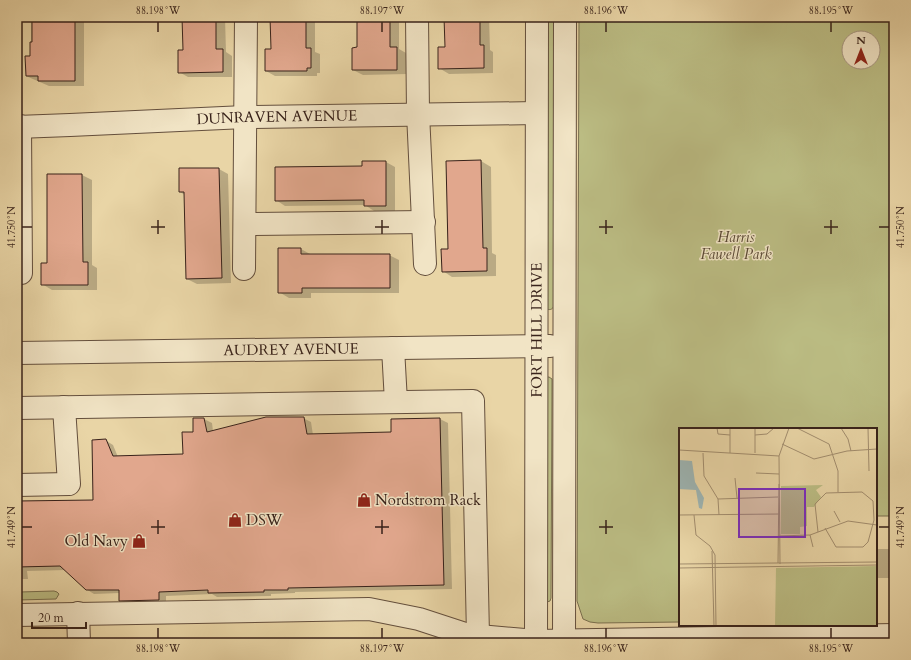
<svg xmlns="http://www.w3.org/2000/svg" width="911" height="660" viewBox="0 0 911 660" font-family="Cardo,serif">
  <rect width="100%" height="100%" fill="#e9d5a6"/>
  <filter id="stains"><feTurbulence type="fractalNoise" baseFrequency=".005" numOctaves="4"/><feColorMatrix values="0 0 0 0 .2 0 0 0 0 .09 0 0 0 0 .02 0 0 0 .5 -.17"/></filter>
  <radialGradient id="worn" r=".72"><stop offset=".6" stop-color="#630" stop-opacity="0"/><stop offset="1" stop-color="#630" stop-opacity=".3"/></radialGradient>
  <path fill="#bbbc83" stroke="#7a6f4e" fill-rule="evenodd" d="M545 17H555L554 306C552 310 550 310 546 309Z
    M579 17H894V516H876V429H680V622L598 623 590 622 583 619 577 601ZM849 38H873V62H849Z
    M546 377H549L552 379V384L551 598 550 601 547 602 543 601Z
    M54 591 57 592 59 594 56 599 18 600 17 599V593L20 592Z"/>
  <path fill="#0003" d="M26 17H84V86H49L26 76 31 57V20Z
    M183 17H225L226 52 232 56V77H188L179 72 184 51Z
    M271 17H315V52L320 54V73H317V76H275L266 71 272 50Z
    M358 17H399V49L406 53 407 74 363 75 353 70 358 48Z
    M445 17H489L490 50 493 52V73L449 74 439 68 446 48Z
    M481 161 491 167 492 253 496 255V276L452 277 443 271 449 250 447 162Z
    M386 162 395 167V211H374L365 205 285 206 276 200 363 167Z
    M219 169 228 174 231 283 197 284 187 279 185 195 180 192Z
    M48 175H82L92 180V265L97 268V290H52L42 284 48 264Z
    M301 249 310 254 389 255 399 260V293H311V298H289L279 292Z
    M303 418 311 422 313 435 392 433V420L440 419 448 423 452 589 295 592V593L271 594V596L217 597 212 594 166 596V604H127L120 600V593L94 594 86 589 66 570 27 571 28 579H17V502L94 501 105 440 113 445 118 457 184 455 194 433V419H204L212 423 213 431Z
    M876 549H894V578H877V593H876Z"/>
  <path fill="#e1a78d" stroke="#38221a" d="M32 17H75V81H38V76H26L25 56H30V42H32Z
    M182 17H216V49H223V72L178 73V50H183Z
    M270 17H306V48H311V68H307V71H265V49H271Z
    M357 17H390V47H397V70H352V48L357 47Z
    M444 17H480V45H484V68L438 69V47H445Z
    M481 160 483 248H487V271L442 272 441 249H448L446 161Z
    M362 161H386V206H364V200L275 201V167L362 166Z
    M179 168H219L222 278 186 279 184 192H179Z
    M47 174H82L83 262H88V285H41V263H47Z
    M278 248H301V254H390V288H302V293H278Z
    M266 417H304L307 434 391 432V419L440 418 444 585 288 588V590H264V592L208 593V590L159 592V600L119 601V590H86L60 566 17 567V501L93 500 92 440 106 439 113 456 183 454 182 432H193V418H204L207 432Z"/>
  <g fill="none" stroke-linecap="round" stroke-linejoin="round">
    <defs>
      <g id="minor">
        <path d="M417 17 418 113 425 264"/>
        <path d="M20 126 21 273"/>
        <path id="s1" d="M17 127 70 125 245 117 536 113"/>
        <path d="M245 224 424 222"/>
        <path d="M244 269 246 17"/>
        <path d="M393 348 396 402"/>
        <path id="s2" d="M17 353 550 346"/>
        <path d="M17 408 473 401 478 636"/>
        <path d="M17 485 69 484 64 407"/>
        <path d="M78 613 79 643"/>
        <path d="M17 615 369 609 419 619 468 635 536 641 894 635"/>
        <path id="s3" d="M536 643 537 17"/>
        <path d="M564 643 565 17"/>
      </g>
    </defs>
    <use href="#minor" stroke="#644f3d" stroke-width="24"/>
    <use href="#minor" stroke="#f1e4c5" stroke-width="22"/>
  </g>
  <path fill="none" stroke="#38221a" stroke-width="1.5" d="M158 22V32M382 22V32M606 22V32M831 22V32M158 220V234M382 220V234M606 220V234M831 220V234M22 227H32M151 227H165M375 227H389M599 227H613M824 227H838M879 227H889M158 520V534M382 520V534M606 520V534M22 527H32M151 527H165M375 527H389M599 527H613M879 527H889M158 628V638M382 628V638M606 628V638M831 628V638"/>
  <defs>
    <symbol id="shop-bare" viewBox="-9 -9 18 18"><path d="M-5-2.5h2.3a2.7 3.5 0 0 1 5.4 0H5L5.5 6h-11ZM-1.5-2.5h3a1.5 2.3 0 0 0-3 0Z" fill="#8f2418" stroke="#f1e4c5" stroke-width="2.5" paint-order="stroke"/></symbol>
  </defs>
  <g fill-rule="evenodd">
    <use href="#shop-bare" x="354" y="490" width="20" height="20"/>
    <use href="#shop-bare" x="225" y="510" width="20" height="20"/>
    <use href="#shop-bare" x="129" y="531" width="20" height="20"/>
  </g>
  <g text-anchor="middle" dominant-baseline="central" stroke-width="3" stroke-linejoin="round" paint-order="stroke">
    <g font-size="15" fill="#38221a" stroke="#f1e4c5">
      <text stroke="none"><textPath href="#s1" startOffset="260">DUNRAVEN AVENUE</textPath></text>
      <text stroke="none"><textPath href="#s3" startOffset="313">FORT HILL DRIVE</textPath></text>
      <text stroke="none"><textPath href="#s2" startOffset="274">AUDREY AVENUE</textPath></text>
    </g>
    <g font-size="15" font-style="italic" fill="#594834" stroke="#f1e4c5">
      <text x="736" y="237">Harris<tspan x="736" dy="17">Fawell Park</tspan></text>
    </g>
    <g font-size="15" fill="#38221a" stroke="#f1e4c5" text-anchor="start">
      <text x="375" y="500">Nordstrom Rack</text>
      <text x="246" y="520">DSW</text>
      <text x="128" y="541" text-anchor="end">Old Navy</text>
    </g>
  </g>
  <g transform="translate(679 428)">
    <rect width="198" height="198" fill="#e9d5a6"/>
    <path d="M144 57 137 62 142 69 135 79H128V98L121 99V106H102V58ZM198 138V198H96L97 140Z" fill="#bbbc83"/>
    <path d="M0 32 13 33 16 54 25 70 23 81 20 80 17 62 0 61Z" fill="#9db5b4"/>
    <path fill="none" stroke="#a28d6e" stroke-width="1" d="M38 0 39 6 51 7M118 0 150 16 159 43V64M162 0 169 11 172 23M189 0 190 43M76 7 88 6 95 0M103 16 135 31 168 23 198 21M0 22 100 28M24 25 25 48 39 71 40 87M51 25V0M76 25V0M77 45 100 46M56 50 58 70M39 71 99 69M155 83 161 94M0 87 101 86M15 87 17 107 31 118 36 127 37 198M139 104 136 76 147 65 183 64 194 73 195 92 189 114 184 119H157L146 100M131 107 134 119M99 108 131 107 169 93 198 97M33 123 35 198M99 135 100 56M0 136 198 134M101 136 100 28 110 0M0 140 198 137"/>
    <path fill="#7b2cbf" fill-opacity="0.15" stroke="#7b2cbf" stroke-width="2" d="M60 61H126V109H60Z"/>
    <rect width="198" height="198" fill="none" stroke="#38221a" stroke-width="2"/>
  </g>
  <rect width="911" height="660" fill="none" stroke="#e9d5a6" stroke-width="44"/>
  <g transform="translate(861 50)"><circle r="19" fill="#f1e4c5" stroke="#a79681"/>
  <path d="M0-3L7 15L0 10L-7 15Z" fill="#8f2418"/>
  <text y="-6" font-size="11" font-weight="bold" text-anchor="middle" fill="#38221a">N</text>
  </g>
  <path d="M32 622v6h54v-6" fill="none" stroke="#38221a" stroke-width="2"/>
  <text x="38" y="622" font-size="12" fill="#38221a" stroke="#f1e4c5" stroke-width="3" paint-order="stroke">20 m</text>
  <rect x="22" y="22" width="867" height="616" fill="none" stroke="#38221a" stroke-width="1.5"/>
  <g font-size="10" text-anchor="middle" fill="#38221a">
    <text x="158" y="14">88.198°W</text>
    <text x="382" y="14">88.197°W</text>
    <text x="606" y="14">88.196°W</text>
    <text x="831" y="14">88.195°W</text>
    <text transform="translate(11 227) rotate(-90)" y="4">41.750°N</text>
    <text transform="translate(900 227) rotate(-90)" y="4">41.750°N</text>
    <text transform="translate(11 527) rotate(-90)" y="4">41.749°N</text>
    <text transform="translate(900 527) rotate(-90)" y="4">41.749°N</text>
    <text x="158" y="652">88.198°W</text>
    <text x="382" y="652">88.197°W</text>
    <text x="606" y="652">88.196°W</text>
    <text x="831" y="652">88.195°W</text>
  </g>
  <rect width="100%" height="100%" filter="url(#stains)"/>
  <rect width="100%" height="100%" fill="url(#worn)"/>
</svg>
